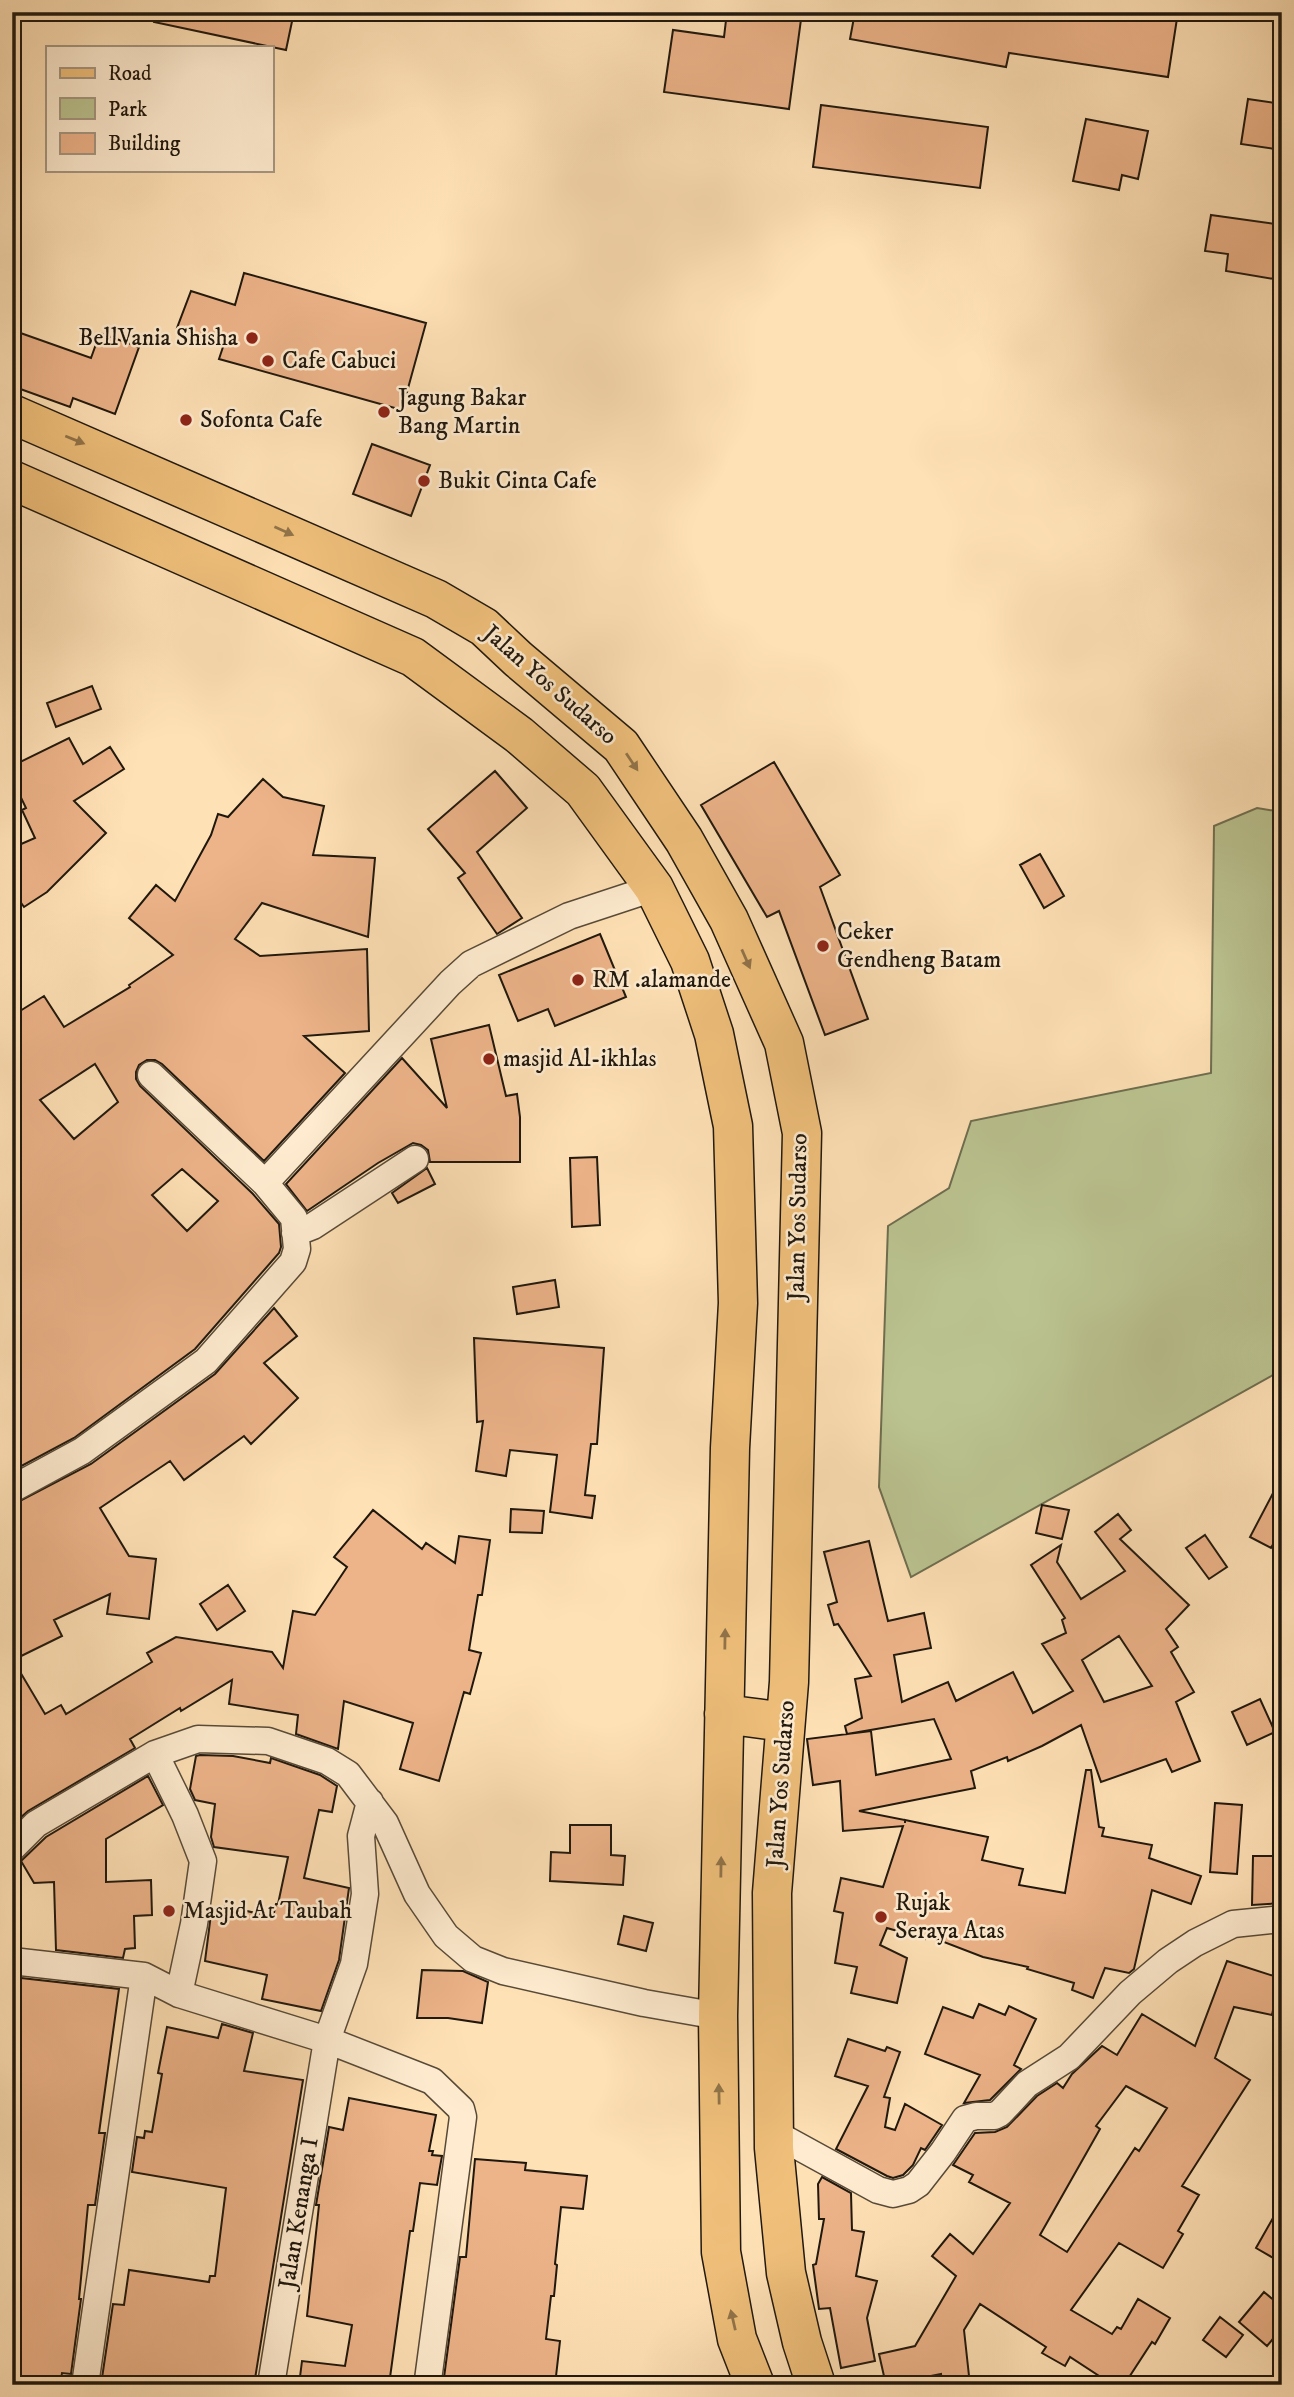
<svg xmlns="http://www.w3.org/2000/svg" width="1294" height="2397" viewBox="0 0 1294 2397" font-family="'IM FELL DW Pica',serif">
  <rect width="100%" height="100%" fill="#ffe1b6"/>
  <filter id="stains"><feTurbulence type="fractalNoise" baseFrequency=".00286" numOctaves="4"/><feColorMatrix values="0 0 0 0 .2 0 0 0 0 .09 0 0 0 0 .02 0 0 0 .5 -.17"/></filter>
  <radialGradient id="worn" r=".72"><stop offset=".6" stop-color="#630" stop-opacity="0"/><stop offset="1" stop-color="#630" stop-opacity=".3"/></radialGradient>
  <path fill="#bbc491" stroke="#6e6e50" stroke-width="2" d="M1257 808 1282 812V1370L911 1577 879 1487 888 1226 949 1188 971 1121 1211 1073 1214 826Z"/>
  <path fill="#edb389" stroke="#20180e" stroke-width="2" fill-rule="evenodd" d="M155 12H294L286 50 154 22Z
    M727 12H802L789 109 664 92 673 30 724 37Z
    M855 12H1178L1168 77 1009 53 1006 67 850 39Z
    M1248 99 1282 104V150L1241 144Z
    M821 105 988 127 980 188 813 167Z
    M1086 119 1148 131 1138 179 1122 175 1119 190 1073 181Z
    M1211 215 1282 225 1274 279 1226 271 1228 254 1205 251Z
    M244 273 426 323 402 410 219 359 224 344 177 328 191 291 235 305Z
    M12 330 91 358 100 333 139 347 115 414 73 398 70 407 12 386Z
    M372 444 430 465 411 516 353 494Z
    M92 686 101 709 56 727 47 703Z
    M69 738 83 764 110 747 124 769 74 801 106 833 47 892 24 907 12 890V848L35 838 22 810 26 808 12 779V766Z
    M774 762 840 875 820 887 868 1019 825 1035 779 911 767 917 701 805Z
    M495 771 527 808 477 852 522 918 497 934 458 878 465 873 428 829Z
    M263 779 283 797 324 806 313 855 375 858 368 937 262 903 235 939 260 956 367 949 369 1031 304 1036 345 1073 264 1161 162 1064 155 1060H147L139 1065 136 1072V1079L140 1086 253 1194 279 1224 281 1247 279 1253 195 1349 74 1438 12 1471V1016L44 996 64 1027 130 987 129 985 173 955 129 918 156 885 175 901 211 835 218 814 228 817ZM95 1064 118 1102 74 1139 40 1100ZM182 1169 218 1201 187 1231 152 1195Z
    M1040 854 1064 896 1044 908 1020 865Z
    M600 934 626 997 555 1026 548 1009 518 1021 499 975Z
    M489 1025 506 1096 517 1094 520 1117V1162H430L428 1150 421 1145 413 1143 378 1163 307 1211 286 1184 402 1058 447 1108 431 1039Z
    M597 1157 600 1225 572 1227 570 1158Z
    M427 1168 435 1184 398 1203 392 1193Z
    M555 1280 559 1307 517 1314 513 1287Z
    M274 1308 297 1336 264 1363 298 1398 251 1444 244 1436 184 1480 170 1461 100 1508 129 1556 156 1559 149 1619 107 1614 110 1594 54 1620 62 1636 13 1660 45 1714 61 1705 66 1714 152 1662 147 1653 176 1637 272 1652 283 1668 293 1611 315 1615 347 1567 334 1557 373 1510 422 1549 426 1543 455 1563 459 1536 490 1540 482 1595H478L469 1650 481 1653 470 1694 464 1692 439 1781 400 1769 413 1723 344 1701 338 1749 296 1734 298 1715 229 1704 232 1680 181 1711 180 1708 130 1739 135 1748 28 1811 12 1825V1505L91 1464 215 1374Z
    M474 1338 604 1348 597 1444H591L585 1495 595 1496 592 1518 550 1512 557 1455 510 1450 506 1476 476 1471 483 1421 477 1422Z
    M1282 1476V1528L1271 1548 1250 1537Z
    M1042 1505 1069 1510 1062 1539 1036 1533Z
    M511 1509 544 1511 542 1533 510 1532Z
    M1118 1514 1131 1530 1120 1539 1189 1605 1166 1629 1178 1647 1171 1652 1194 1692 1176 1702 1200 1761 1172 1772 1166 1759 1101 1782 1081 1725 1042 1746 1008 1761 1007 1757 971 1771 975 1788 859 1811 905 1820V1823V1820L988 1837 982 1860 1023 1869 1019 1885 1065 1893 1086 1770H1091L1099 1827 1104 1828 1102 1836 1152 1845 1149 1858 1201 1876 1191 1904 1152 1890 1134 1969 1129 1973 1105 1968 1093 1998 1072 1990 1074 1983 1027 1969 1028 1967 983 1957 926 1935 925 1939 887 1928 880 1945 907 1958 897 2003 851 1993 857 1967 835 1963 843 1913 834 1911 841 1878 883 1887 903 1826 843 1831 840 1781 813 1785 807 1739 871 1731 876 1775 951 1759 934 1719 847 1734 845 1726 862 1718 855 1679 871 1676 838 1624 834 1625 828 1605 837 1602 824 1552 869 1541 888 1621 924 1613 931 1648 894 1655 902 1702 948 1682 956 1701 1013 1672 1033 1713 1073 1691 1042 1644 1066 1633 1062 1620 1065 1618 1031 1565 1061 1545 1057 1562 1081 1599 1125 1571 1095 1532ZM1119 1636 1152 1686 1104 1702 1082 1660Z
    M1205 1535 1227 1567 1209 1579 1186 1548Z
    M228 1585 245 1611 217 1630 200 1604Z
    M1260 1699 1275 1732 1247 1745 1232 1712Z
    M200 1755 233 1756 270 1763 271 1758 320 1775 337 1786 332 1812 319 1810 304 1878 349 1888 339 1960 321 2011 262 1999 267 1975 205 1961 211 1914 223 1917 225 1906 273 1917 276 1904H278L288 1857 214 1847 211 1837 215 1804 195 1800 190 1789 196 1756Z
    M148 1776 163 1805 106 1839V1882L151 1880 152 1915 134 1916 135 1948 125 1949 123 1958 56 1950 54 1882 34 1883 21 1861 46 1837Z
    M1215 1803 1242 1805 1237 1874 1210 1872Z
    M570 1825H611V1855L625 1856 623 1885 550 1881 551 1852 570 1853Z
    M1253 1856H1282V1903L1252 1905Z
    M624 1916 653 1923 646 1951 618 1944Z
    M1227 1961 1280 1978 1272 2015 1234 2007 1215 2058 1250 2080 1182 2186 1199 2195 1178 2231 1183 2234 1163 2268 1119 2243 1071 2310 1112 2334 1117 2327 1121 2329 1138 2299 1170 2318 1155 2344 1152 2342 1124 2385H1113L1070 2357 1065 2366 1042 2353 1046 2347 980 2304 964 2330 970 2385H942L941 2374 886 2385 879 2354 915 2346 956 2276 932 2256 950 2234 973 2254 1010 2203 969 2182 973 2175 953 2165 975 2133 995 2132 1007 2127 1037 2096 1057 2083 1063 2088 1072 2074 1102 2046 1117 2055 1142 2014 1195 2046ZM1126 2086 1167 2108 1139 2151 1135 2148 1067 2252 1040 2235 1100 2129 1096 2126Z
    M422 1970 463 1971 488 1982 482 2023 448 2018H417Z
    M12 1977 119 1989 99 2133H105L95 2205H88L79 2299H81L71 2374 62 2373 60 2385H12Z
    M979 2004 1005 2015 1009 2006 1036 2019 1014 2065 1021 2069 990 2100 964 2103 980 2075 925 2054 943 2007 973 2018Z
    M222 2024 253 2033 244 2071 303 2080 254 2385H163L116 2378V2380L102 2378 113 2304 124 2305 129 2270 209 2282 210 2276H215L226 2188 132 2172 137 2137 144 2138 145 2131 152 2132 162 2074 158 2073 167 2027 218 2038Z
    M848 2039 885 2051 887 2047 900 2052 884 2097 890 2098 885 2127 895 2130 905 2104 942 2125 925 2150 921 2148 913 2165 903 2175 893 2178 887 2176 836 2149 868 2086 835 2076Z
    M349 2098 436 2115 429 2151H433L432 2155 442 2156 440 2167 437 2185 420 2183 413 2231H410L389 2385H299L302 2361 345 2366 352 2325 307 2316 319 2205H316L329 2127 343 2130Z
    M475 2159 526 2163 525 2170 587 2176 583 2209 561 2207 555 2264 557 2265 554 2296H551L546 2339 560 2341 555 2385H443L460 2257H466Z
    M822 2177 851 2193 852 2230 864 2232 856 2276 877 2281 867 2318 875 2361 841 2368 830 2308 819 2309 813 2265 816 2264 824 2219H819L818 2184Z
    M1282 2202V2263L1256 2248Z
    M1264 2292 1282 2307V2328L1267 2346 1239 2322Z
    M1220 2317 1243 2335 1226 2357 1203 2340Z"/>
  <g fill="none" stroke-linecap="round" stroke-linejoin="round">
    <defs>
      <path id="street" d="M265 1183 450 983 471 964 569 916 654 888
        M295 1233 313 1226 415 1159
        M12 1489 82 1451 206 1361 293 1262 297 1249 294 1218 265 1183 151 1075
        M155 1754 185 1815 203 1861 194 1924 179 1994
        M12 1848 36 1824 155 1754 198 1739 268 1741 327 1761 348 1774 385 1823 417 1894 446 1936 473 1959 503 1971 644 2003 718 2016
        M12 1961 144 1976 179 1994 327 2040 432 2081 461 2109 463 2117 428 2380
        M774 2133 878 2190 893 2194 909 2190 918 2184 943 2152 965 2119 976 2116H994L1000 2113 1027 2084 1069 2057 1130 1993 1168 1961 1195 1943 1233 1924 1282 1919
        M85 2385 144 1976
        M271 2385 327 2040 354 1964 365 1894 361 1836 370 1802"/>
      <path id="primary" d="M12 414 436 599 484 627 518 659 621 746 684 840 729 920 784 1043 802 1133 789 1682 772 1893 774 2148 786 2273 802 2342 816 2385
        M12 480 413 657 519 735 583 790 654 888 690 961 714 1034 733 1126 738 1303 730 1448 718 2016 721 2252 737 2339 755 2385
        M724 1714 785 1722"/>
    </defs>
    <use href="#street" stroke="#584a38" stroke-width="29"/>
    <use href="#primary" stroke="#20180e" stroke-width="41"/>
    <use href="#street" stroke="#ffecd0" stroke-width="26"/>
    <use href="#primary" stroke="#f0c07b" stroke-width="38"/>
  </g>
  <defs><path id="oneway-solid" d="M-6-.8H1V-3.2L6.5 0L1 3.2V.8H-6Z" transform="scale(1.75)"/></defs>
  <g fill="#92744a">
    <use href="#oneway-solid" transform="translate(75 440) rotate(22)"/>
    <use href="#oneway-solid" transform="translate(284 531) rotate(24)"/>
    <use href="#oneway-solid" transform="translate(632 762) rotate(56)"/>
    <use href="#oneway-solid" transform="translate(746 959) rotate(66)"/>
    <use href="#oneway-solid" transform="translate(725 1639) rotate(-89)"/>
    <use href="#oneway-solid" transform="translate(721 1867) rotate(-89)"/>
    <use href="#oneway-solid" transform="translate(719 2094) rotate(-91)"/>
    <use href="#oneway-solid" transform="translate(733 2320) rotate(-103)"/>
  </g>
  <g fill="#8f2418" stroke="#ffecd0" stroke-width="2.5">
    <circle cx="252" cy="338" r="7"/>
    <circle cx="268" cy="361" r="7"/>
    <circle cx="384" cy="412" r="7"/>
    <circle cx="186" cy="420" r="7"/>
    <circle cx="424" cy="481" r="7"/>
    <circle cx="823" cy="946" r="7"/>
    <circle cx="578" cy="980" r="7"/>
    <circle cx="489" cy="1059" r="7"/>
    <circle cx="169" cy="1911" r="7"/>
    <circle cx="881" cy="1917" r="7"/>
  </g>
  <g text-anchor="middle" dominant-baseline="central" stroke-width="5" stroke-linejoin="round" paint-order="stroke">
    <g font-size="24" fill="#20180e" stroke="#ffecd0" text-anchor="start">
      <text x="238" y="338" text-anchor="end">BellVania Shisha</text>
      <text x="282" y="361">Cafe Cabuci</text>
      <text x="398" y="398">Jagung Bakar<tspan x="398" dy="28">Bang Martin</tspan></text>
      <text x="200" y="420">Sofonta Cafe</text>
      <text x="438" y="481">Bukit Cinta Cafe</text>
      <text x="837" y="932">Ceker<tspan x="837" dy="28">Gendheng Batam</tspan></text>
      <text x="592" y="980">RM .alamande</text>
      <text x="503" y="1059">masjid Al-ikhlas</text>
      <text x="895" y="1903">Rujak<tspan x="895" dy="28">Seraya Atas</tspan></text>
      <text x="183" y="1911">Masjid At Taubah</text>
    </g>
    <g font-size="24" fill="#20180e" stroke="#ffecd0">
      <text transform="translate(550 685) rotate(41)">Jalan Yos Sudarso</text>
      <text transform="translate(798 1217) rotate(-89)">Jalan Yos Sudarso</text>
      <text transform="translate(781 1784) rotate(-86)">Jalan Yos Sudarso</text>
      <text transform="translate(299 2213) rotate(-81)">Jalan Kenanga I</text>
    </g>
  </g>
  <rect width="1294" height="2397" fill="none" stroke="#ffe1b6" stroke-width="42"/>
  <rect x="14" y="14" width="1266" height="2369" fill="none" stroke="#20180e" stroke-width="3.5"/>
  <rect x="21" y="21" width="1252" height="2355" fill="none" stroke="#20180e" stroke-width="2"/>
  <rect x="46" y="46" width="228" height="126" fill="#ffecd0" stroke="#a69782" stroke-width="2"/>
  <rect x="60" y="68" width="35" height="10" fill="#f0c07b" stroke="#a69782" stroke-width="2"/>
  <text x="108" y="80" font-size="21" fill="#20180e">Road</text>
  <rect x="60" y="98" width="35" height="21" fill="#bbc491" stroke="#a69782" stroke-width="2"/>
  <text x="108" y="116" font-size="21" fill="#20180e">Park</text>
  <rect x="60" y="133" width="35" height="21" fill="#edb389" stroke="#a69782" stroke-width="2"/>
  <text x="108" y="150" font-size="21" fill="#20180e">Building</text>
  <rect width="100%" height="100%" filter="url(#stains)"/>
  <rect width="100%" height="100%" fill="url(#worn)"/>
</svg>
